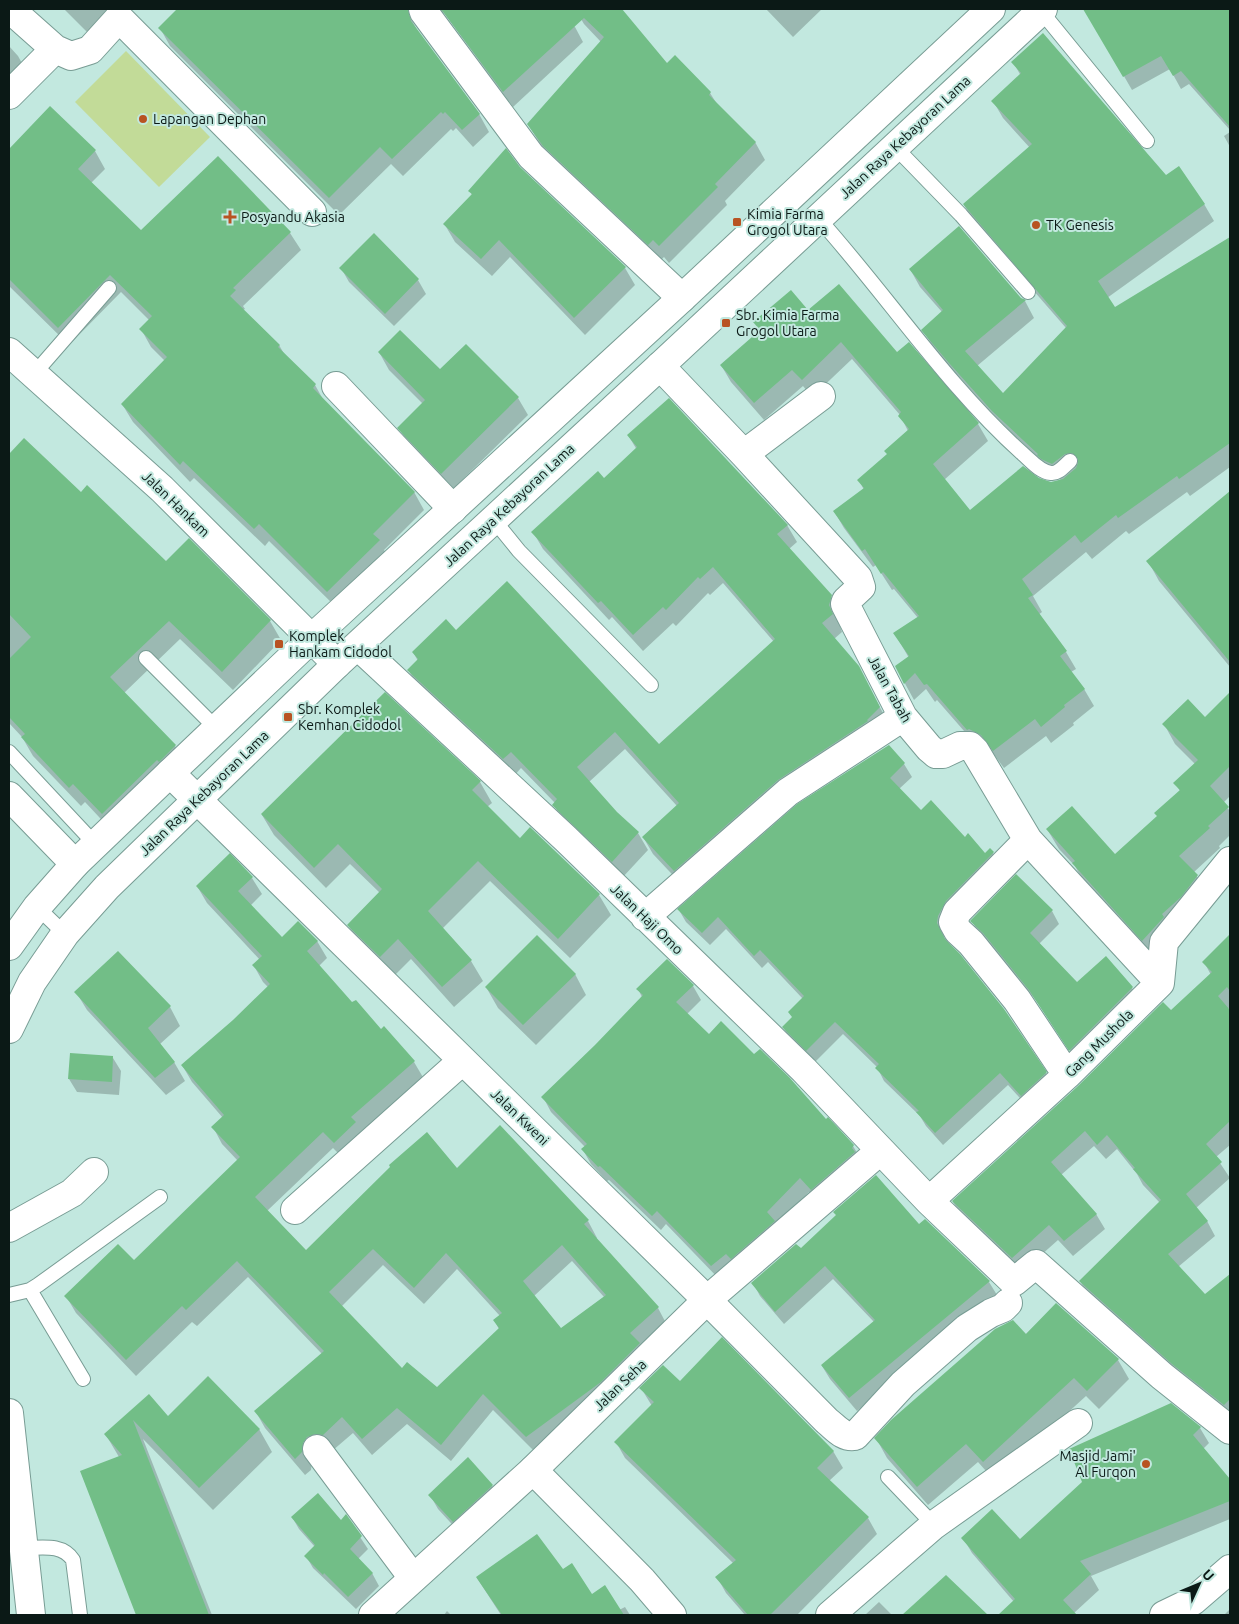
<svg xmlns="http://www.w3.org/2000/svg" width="1239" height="1624" viewBox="0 0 1239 1624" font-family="Ubuntu,sans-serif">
  <rect width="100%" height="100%" fill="#c2e8df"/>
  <path fill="#c2db98" d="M126 51 210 137 159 187 75 102Z"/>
  <path fill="#0003" fill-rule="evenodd" d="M64 9H110L87 32Z
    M179 9H401L406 14 408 13 417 30 479 114 489 132 473 147 456 128 453 131 451 129 403 176 391 164 339 215 170 46 160 28Z
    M436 9H498L506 16 513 9H557L575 27 583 42 513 107 444 13Z
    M575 9H620L666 65 675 57 710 93 717 104 755 142 765 160 725 201 727 205 669 263 664 257 659 262 554 163 539 142 528 124 601 42 584 24Z
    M766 9H822L793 37Z
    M1097 9H1114L1116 12 1122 9H1230V130L1189 84 1181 89 1170 69 1132 90 1088 14Z
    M9 46 18 56 28 74 9 93Z
    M1013 62 1204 204 1214 221 1107 298 1114 309 1229 239 1230 241V467L1190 496 1187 492 1129 534 1126 531 1092 559 1086 552 1033 596 1042 612 1038 615 1066 652 1076 669 1071 672 1084 689 1094 706 1073 723 1074 725 1051 743 1046 736 1004 768 992 752 980 746 978 747 937 700 935 702 926 689 914 700 896 667 909 658 895 634 918 618 894 589 892 590 876 565 873 567 844 528 834 511 864 490 859 480 888 455 908 431 900 415 852 359 812 397 803 386 764 420 731 382 721 365 760 331 755 322 808 312 897 354 978 424 988 441 944 480 970 512 1038 479 1051 483 1061 480 1052 476 1003 429 933 347 923 330 942 312 920 287 910 269 1021 299 1025 301 1034 318 977 366 1003 395 1066 328 974 222 964 205 1030 148 1003 118 993 101 1021 76Z
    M50 108 95 151 105 169 91 183 141 232 218 157 290 233 301 250 243 306 245 309 243 310 279 345 286 357 315 385 324 401 414 492 424 510 384 550 389 559 338 609 269 541 265 546 194 478 190 482 133 422 122 404 165 361 151 347 141 329 149 320 121 292 69 345 9 286V150Z
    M1230 132V147L1224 136Z
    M519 168 625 268 635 285 585 335 510 257 492 276 455 242 445 225 472 195 470 191Z
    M374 235 418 280 426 294 394 326 349 282 341 268Z
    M466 345 518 398 528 415 452 490 409 445 399 428 423 404 389 370 379 352 440 371Z
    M628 435 787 525 797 542 789 549 831 596 841 613 839 623 842 632 834 639 858 667 889 724 684 887 653 854 643 837 677 806 625 749 589 782 616 813 638 833 648 850 622 878 563 822 554 805 555 803 521 768 514 776 419 688 409 671 418 661 413 652 456 631 659 746 774 642 723 583 710 595 708 593 676 626 673 623 643 651 612 617 609 620 543 549 533 532 604 480 637 450Z
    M24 440 81 493 166 563 270 621 281 640 233 690 180 639 124 693 175 746 186 765 113 832 85 802 81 806 33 756 22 737 9 723V455Z
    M1230 493V667L1159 581 1148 561Z
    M1230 694V796L1223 803 1230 811V835L1219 846 1220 848 1194 872 1209 896 1154 960 1084 883 1075 866 1059 849 1047 829 1115 856 1158 817 1180 791 1175 783 1195 764 1175 744 1164 724 1205 719Z
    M889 746 904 764 912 777 899 789 921 812 965 839 985 854 993 853 1001 866 945 930 944 937 1046 1073 1053 1086 1029 1108 1008 1085 943 1145 926 1126 920 1116 884 1081 877 1067 843 1034 814 1063 791 1040 783 1027 792 1018 803 999 768 962 762 968 726 929 710 945 686 922 679 910Z
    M480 782 492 803 487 807 520 840 599 895 611 915 570 958 490 881 442 929 471 961 483 981 454 1007 411 959 393 977 360 945 348 925 380 893 350 864 326 888 274 835 262 815Z
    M252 878 262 894 250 906 282 938 317 941 327 958 319 966 352 1004 414 1062 424 1079 344 1159 333 1148 267 1211 306 1252 457 1170 588 1221 597 1238 596 1239 658 1308 667 1325 536 1453 493 1410 451 1461 407 1424 372 1455 353 1433 332 1451 312 1461 311 1470 305 1475 265 1428 256 1412 322 1354 248 1277 197 1326 192 1322 136 1376 76 1313 66 1296 134 1262 238 1161 222 1144 213 1127 223 1118 192 1082 182 1065 234 1021 269 988 263 982 254 966 260 960 207 903 197 886ZM572 1261 604 1297 561 1329 534 1296ZM383 1265 424 1304 457 1269 500 1316 494 1320 499 1329 437 1388 402 1370 341 1307Z
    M1052 911 1059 924 1039 944 1077 983 1106 958 1132 988 1140 1001 1078 1062 1038 1003 992 946 979 934 972 921Z
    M1230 936V1007L1228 1009 1230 1012V1145L1216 1157 1230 1178 1196 1208 1207 1221 1215 1236 1178 1267 1205 1296 1230 1276V1417L1089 1296 1080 1281 1160 1203 1143 1185 1137 1174 1117 1149 1106 1159 1094 1146 1061 1175 1096 1214 1105 1229 1073 1256 1058 1240 1021 1273 962 1217 953 1202 1171 1012 1211 975 1204 962Z
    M575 974 586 995 536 1045 498 1008 486 987Z
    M693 986 701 1000 687 1014 709 1035 825 1121 828 1119 853 1146 862 1161 820 1203 809 1192 777 1226 720 1280 666 1224 661 1230 609 1180 607 1181 591 1164 583 1150 585 1147 551 1112 543 1097 596 1046 642 997 638 989Z
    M76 992 170 1007 180 1026 160 1044 174 1062 185 1081 166 1095 87 1010Z
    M113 1058 121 1071 119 1095 77 1092 69 1079Z
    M925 1221 989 1282 997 1295 857 1411 830 1379 822 1366 874 1322 833 1279 784 1324 760 1296 753 1283 801 1250 919 1226Z
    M1056 1305 1118 1360 1129 1379 1099 1409 1086 1396 994 1480 978 1462 928 1505 887 1458 876 1438 1025 1335Z
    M680 1382 833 1451 843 1468 829 1481 868 1518 877 1534 797 1615H745L726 1593 717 1577 733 1563 625 1458 616 1442 652 1406 641 1388Z
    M149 1396 168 1418 259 1429 272 1452 213 1510 143 1439 212 1615H138L81 1472 119 1457 106 1435Z
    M1171 1404 1200 1428 1209 1443 1203 1449 1230 1481V1519L1091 1576 1099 1590 1074 1613 1076 1615H1000L1014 1602 972 1553 963 1538 1020 1540Z
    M492 1486 500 1499 461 1534 438 1509 430 1495Z
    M346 1516 368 1549 358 1559 372 1573 379 1586 356 1609 313 1568 306 1556 315 1547 299 1529 292 1517 341 1521Z
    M562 1571 591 1595 619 1610 625 1607 630 1615H525L521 1609 512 1615H501L477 1578Z
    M946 1577 986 1615H904Z
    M879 1602 892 1615H865Z
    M1230 1609V1615H1224Z
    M447 1611 451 1615H444Z"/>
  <path fill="#72be87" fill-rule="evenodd" d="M177 9H408L411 21 480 114 462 130 445 112 443 114 441 112 392 159 380 147 329 198 158 28Z
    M441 9H622L667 63 675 55 711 92 709 95 756 142 715 184 718 187 659 246 653 240 648 245 543 146 527 124 604 37 584 18 503 92Z
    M1083 9H1230V127L1181 71 1173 76 1161 56 1123 77Z
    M1043 33 1166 175 1179 166 1205 204 1098 281 1115 307 1230 237V443L1179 479 1177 476 1118 518 1116 515 1081 543 1075 535 1022 579 1033 595 1028 598 1067 651 1060 656 1085 689 1064 705 1065 707 1041 727 1035 719 993 751 981 735 969 729 967 730 927 684 924 685 915 673 904 684 895 666 909 656 893 633 919 616 883 572 881 574 865 549 862 551 833 511 864 488 857 480 887 454 884 451 909 429 898 416 901 412 841 342 802 380 792 370 754 403 720 365 760 330 753 322 791 290 808 310 839 284 897 352 909 342 979 423 933 464 970 510 1023 466 1039 478 1051 482 1063 479 1076 468 1078 463V459L1072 453 1065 454 1052 464 1041 459 1037 455 1038 454 992 411 949 363 921 330 943 310 909 269 959 226 1021 298 1026 300 965 351 1003 393 1067 326 963 204 1032 144 991 101 1021 73 1011 62Z
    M50 106 96 150 78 169 141 230 218 156 291 232 233 288 236 290 230 296 280 345 278 347 316 384 313 388 415 492 373 534 380 540 327 592 259 524 254 529 183 461 180 465 121 404 167 357 139 329 152 316 110 275 58 328 9 279V149Z
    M506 148 520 167 626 267 574 318 499 240 481 259 443 224 472 194 468 191Z
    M374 233 419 279 385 314 339 268Z
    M400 330 440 369 466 344 519 397 441 474 397 428 425 400 378 352Z
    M669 398 788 525 777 534 832 595 829 605 833 614 822 623 859 666 880 707 867 720 868 721 778 780 674 871 642 837 679 803 615 732 577 767 617 812 639 832 612 862 552 805 557 799 511 752 503 759 407 670 418 659 412 652 446 619 456 630 507 581 659 744 775 639 713 567 700 579 698 577 666 610 663 607 633 635 601 601 598 603 531 532 598 471 604 478 637 447 627 435Z
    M24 438 81 492 87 485 166 561 189 538 271 620 222 672 169 621 110 677 176 745 159 762 157 760 102 814 73 784 69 788 21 737 25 734 9 717V659L31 637 9 614V454Z
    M1230 491V662L1146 561Z
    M385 692 481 781 472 790 520 838 530 827 600 894 558 939 478 861 428 911 472 960 442 987 398 939 380 957 347 925 382 889 338 844 314 868 261 814Z
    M1230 692V766L1210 786 1229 807 1208 826 1210 828 1179 856 1198 875 1181 897 1162 914 1164 917 1142 941 1072 863 1075 861 1046 829 1072 806 1115 854 1157 816 1154 813 1180 790 1173 783 1198 760 1162 724 1188 699 1205 717Z
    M889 745 905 763 890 778 921 810 931 800 965 837 968 833 985 853 990 848 994 852 946 901 938 916 937 923 945 939 960 954 1004 1009 1047 1072 1021 1096 1000 1073 935 1133 916 1112 919 1111 875 1068 879 1064 835 1022 806 1051 782 1027 792 1017 788 1012 804 996 760 950 754 956 718 917 702 933 677 909 797 804Z
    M230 853 253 877 238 891 282 937 298 921 318 941 307 951 352 1002 356 1000 381 1029 384 1026 415 1061 351 1117 356 1122 334 1143 323 1132 255 1197 306 1250 390 1167 389 1165 427 1132 457 1168 500 1125 589 1220 584 1224 659 1307 630 1333 640 1343 601 1382 526 1437 483 1394 441 1445 397 1408 362 1439 342 1417 323 1435 315 1434 307 1437 303 1443 302 1452 295 1459 254 1411 324 1351 237 1261 186 1310 182 1306 126 1360 64 1296 118 1244 134 1260 240 1157 211 1127 224 1115 181 1065 233 1020 270 984 252 965 262 956 196 886ZM562 1245 606 1295 561 1328 523 1281ZM373 1249 414 1288 446 1253 502 1313 493 1320 499 1328 437 1387 407 1362 402 1368 329 1292Z
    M1016 874 1053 910 1030 933 1077 982 1106 956 1133 987 1069 1051 1029 990 983 933 970 921Z
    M1230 934V991L1227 987 1218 996 1230 1010V1121L1206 1144 1222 1162 1186 1194 1208 1221 1168 1254 1205 1294 1230 1274V1399L1224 1405 1172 1364 1079 1281 1161 1200 1133 1169 1135 1168 1107 1135 1097 1145 1085 1131 1051 1162 1097 1214 1064 1241 1049 1225 1012 1258 952 1201 1078 1086 1163 1002 1171 1010 1212 972 1202 962Z
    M537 935 576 974 523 1025 485 987Z
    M118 951 171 1006 148 1028 175 1062 155 1078 74 992Z
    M667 959 694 985 676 1002 709 1034 721 1021 754 1054 760 1049 789 1077 826 1119 828 1117 854 1145 852 1148 855 1152 811 1190 800 1178 767 1212 775 1221 731 1259 726 1254 711 1266 657 1211 652 1216 600 1166 598 1167 581 1149 587 1144 541 1097 595 1045 643 995 636 989Z
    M70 1053 113 1056 112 1082 68 1079Z
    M876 1175 919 1224 925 1219 990 1281 849 1398 821 1365 875 1320 825 1266 775 1312 751 1283 796 1244 801 1248 836 1215 833 1212Z
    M1056 1303 1119 1359 1087 1391 1074 1378 983 1462 966 1444 917 1487 874 1438 891 1420 995 1329 1013 1320 1026 1334Z
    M722 1337 834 1451 817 1468 869 1517 770 1615H748L715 1577 736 1560 614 1442 654 1402 639 1388 663 1365 680 1381Z
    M208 1376 260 1429 199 1488 133 1420 209 1615H136L80 1471 122 1455 104 1434 149 1394 168 1416Z
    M1171 1403 1201 1427 1193 1435 1230 1479V1501L1080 1561 1091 1574 1063 1600 1077 1615H998L1015 1599 961 1538 992 1509 1020 1539 1082 1482 1069 1449Z
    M468 1457 493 1485 453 1522 428 1495Z
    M318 1493 341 1520 346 1514 362 1536 350 1549 373 1573 348 1597 324 1573 323 1575 304 1556 315 1545 291 1517Z
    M537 1534 563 1569 572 1563 592 1594 605 1585 624 1615H502L476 1577Z
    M946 1575 988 1615H902Z"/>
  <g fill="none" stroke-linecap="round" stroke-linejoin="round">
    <defs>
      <path id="lane" d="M1041 11 1147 141
        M895 147 961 215 1028 292
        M818 218C888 296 945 384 1023 454 1031 461 1040 472 1051 473 1058 474 1064 466 1070 461
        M34 374 109 288
        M493 519 519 551 651 685
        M146 658 217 729
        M9 752 95 844
        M37 907 65 934
        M30 1290 83 1379
        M9 1295 30 1290 38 1285 160 1197
        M888 1477 934 1525
        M23 1548C41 1548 62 1543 73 1560L80 1615"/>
      <path id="street" d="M10 9 55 49 71 56 90 50 119 18 312 212
        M423 9 424 12 531 156 682 298
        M9 95 55 49
        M9 352 162 489 337 664
        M660 366 744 454 858 578 861 587 846 601 845 604 903 717 929 748 936 754H943L960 746H970L975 751 1028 840 1160 983
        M336 386 453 509
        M744 454 821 396
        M358 646 566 839 804 1070 929 1201 1014 1282 1036 1264 1162 1376 1230 1430
        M170 773 707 1300 827 1421C836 1428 843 1438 855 1436L903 1384 967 1328 991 1313 1003 1308 1008 1303
        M9 796 75 864
        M1028 840 957 912 953 922 958 931 971 943 1017 1000 1067 1075
        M645 917 788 792 903 717
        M929 1201 1067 1075 1160 983 1164 942 1230 861
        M295 1210 462 1061
        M9 1228 72 1193 94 1172
        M317 1449 413 1578
        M533 1470 707 1300 880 1151
        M830 1615 934 1525 1078 1423
        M1164 1615 1193 1601 1230 1569"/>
      <path id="secondary" d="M373 1615 533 1470 642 1580 672 1615"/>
      <path id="primary" d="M9 946 37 907 75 864 170 773 312 638 682 298 991 9
        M9 1029 32 982 65 934 107 887 337 664 660 366 1043 9
        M9 1413 31 1615"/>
    </defs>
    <use href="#lane" stroke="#789c94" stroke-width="16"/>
    <use href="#street" stroke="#789c94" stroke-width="30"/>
    <use href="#secondary" stroke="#789c94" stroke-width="30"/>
    <use href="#primary" stroke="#789c94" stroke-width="30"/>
    <use href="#lane" stroke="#fff" stroke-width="14"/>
    <use href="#street" stroke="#fff" stroke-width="28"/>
    <use href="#secondary" stroke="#fff" stroke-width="28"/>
    <use href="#primary" stroke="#fff" stroke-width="28"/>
  </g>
  <g fill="#b85322" stroke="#c2e8df" stroke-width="2">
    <circle cx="143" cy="119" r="5"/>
    <path d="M227.5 209.5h5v5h5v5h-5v5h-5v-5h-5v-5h5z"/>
    <rect x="732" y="217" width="10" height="10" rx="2.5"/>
    <circle cx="1036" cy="225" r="5"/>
    <rect x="721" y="318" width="10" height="10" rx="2.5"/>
    <rect x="274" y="639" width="10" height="10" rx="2.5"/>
    <rect x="283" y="712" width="10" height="10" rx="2.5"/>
    <circle cx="1146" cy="1464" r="5"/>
  </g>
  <g text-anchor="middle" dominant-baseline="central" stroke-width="4" stroke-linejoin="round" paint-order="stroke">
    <g font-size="14" fill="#0b1916" stroke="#c2e8df" text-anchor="start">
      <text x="153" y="119">Lapangan Dephan</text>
      <text x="747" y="214">Kimia Farma<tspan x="747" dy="16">Grogol Utara</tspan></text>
      <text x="241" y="217">Posyandu Akasia</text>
      <text x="1046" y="225">TK Genesis</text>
      <text x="736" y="315">Sbr. Kimia Farma<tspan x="736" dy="16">Grogol Utara</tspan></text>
      <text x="289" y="636">Komplek<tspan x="289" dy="16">Hankam Cidodol</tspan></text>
      <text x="298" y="709">Sbr. Komplek<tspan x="298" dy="16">Kemhan Cidodol</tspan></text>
      <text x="1136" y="1456" text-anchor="end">Masjid Jami'<tspan x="1136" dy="16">Al Furqon</tspan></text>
    </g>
    <g font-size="14" fill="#0b1916" stroke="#c2e8df">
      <text transform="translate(905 137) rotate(-43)">Jalan Raya Kebayoran Lama</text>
      <text transform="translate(176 504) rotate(44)">Jalan Hankam</text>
      <text transform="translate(509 505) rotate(-43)">Jalan Raya Kebayoran Lama</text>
      <text transform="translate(890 689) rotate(61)">Jalan Tabah</text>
      <text transform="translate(204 793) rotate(-44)">Jalan Raya Kebayoran Lama</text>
      <text transform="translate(647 919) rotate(44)">Jalan Haji Omo</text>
      <text transform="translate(1099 1043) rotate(-45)">Gang Mushola</text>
      <text transform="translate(520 1117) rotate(44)">Jalan Kweni</text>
      <text transform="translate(620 1385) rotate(-44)">Jalan Seha</text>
    </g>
  </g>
  <rect width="1239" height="1624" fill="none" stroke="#0b1916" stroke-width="20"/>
  <g transform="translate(1199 1584) rotate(46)" stroke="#c2e8df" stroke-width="4" paint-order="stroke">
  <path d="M0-4L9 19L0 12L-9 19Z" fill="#0b1916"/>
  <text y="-8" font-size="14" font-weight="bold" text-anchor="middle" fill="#0b1916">U</text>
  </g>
</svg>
